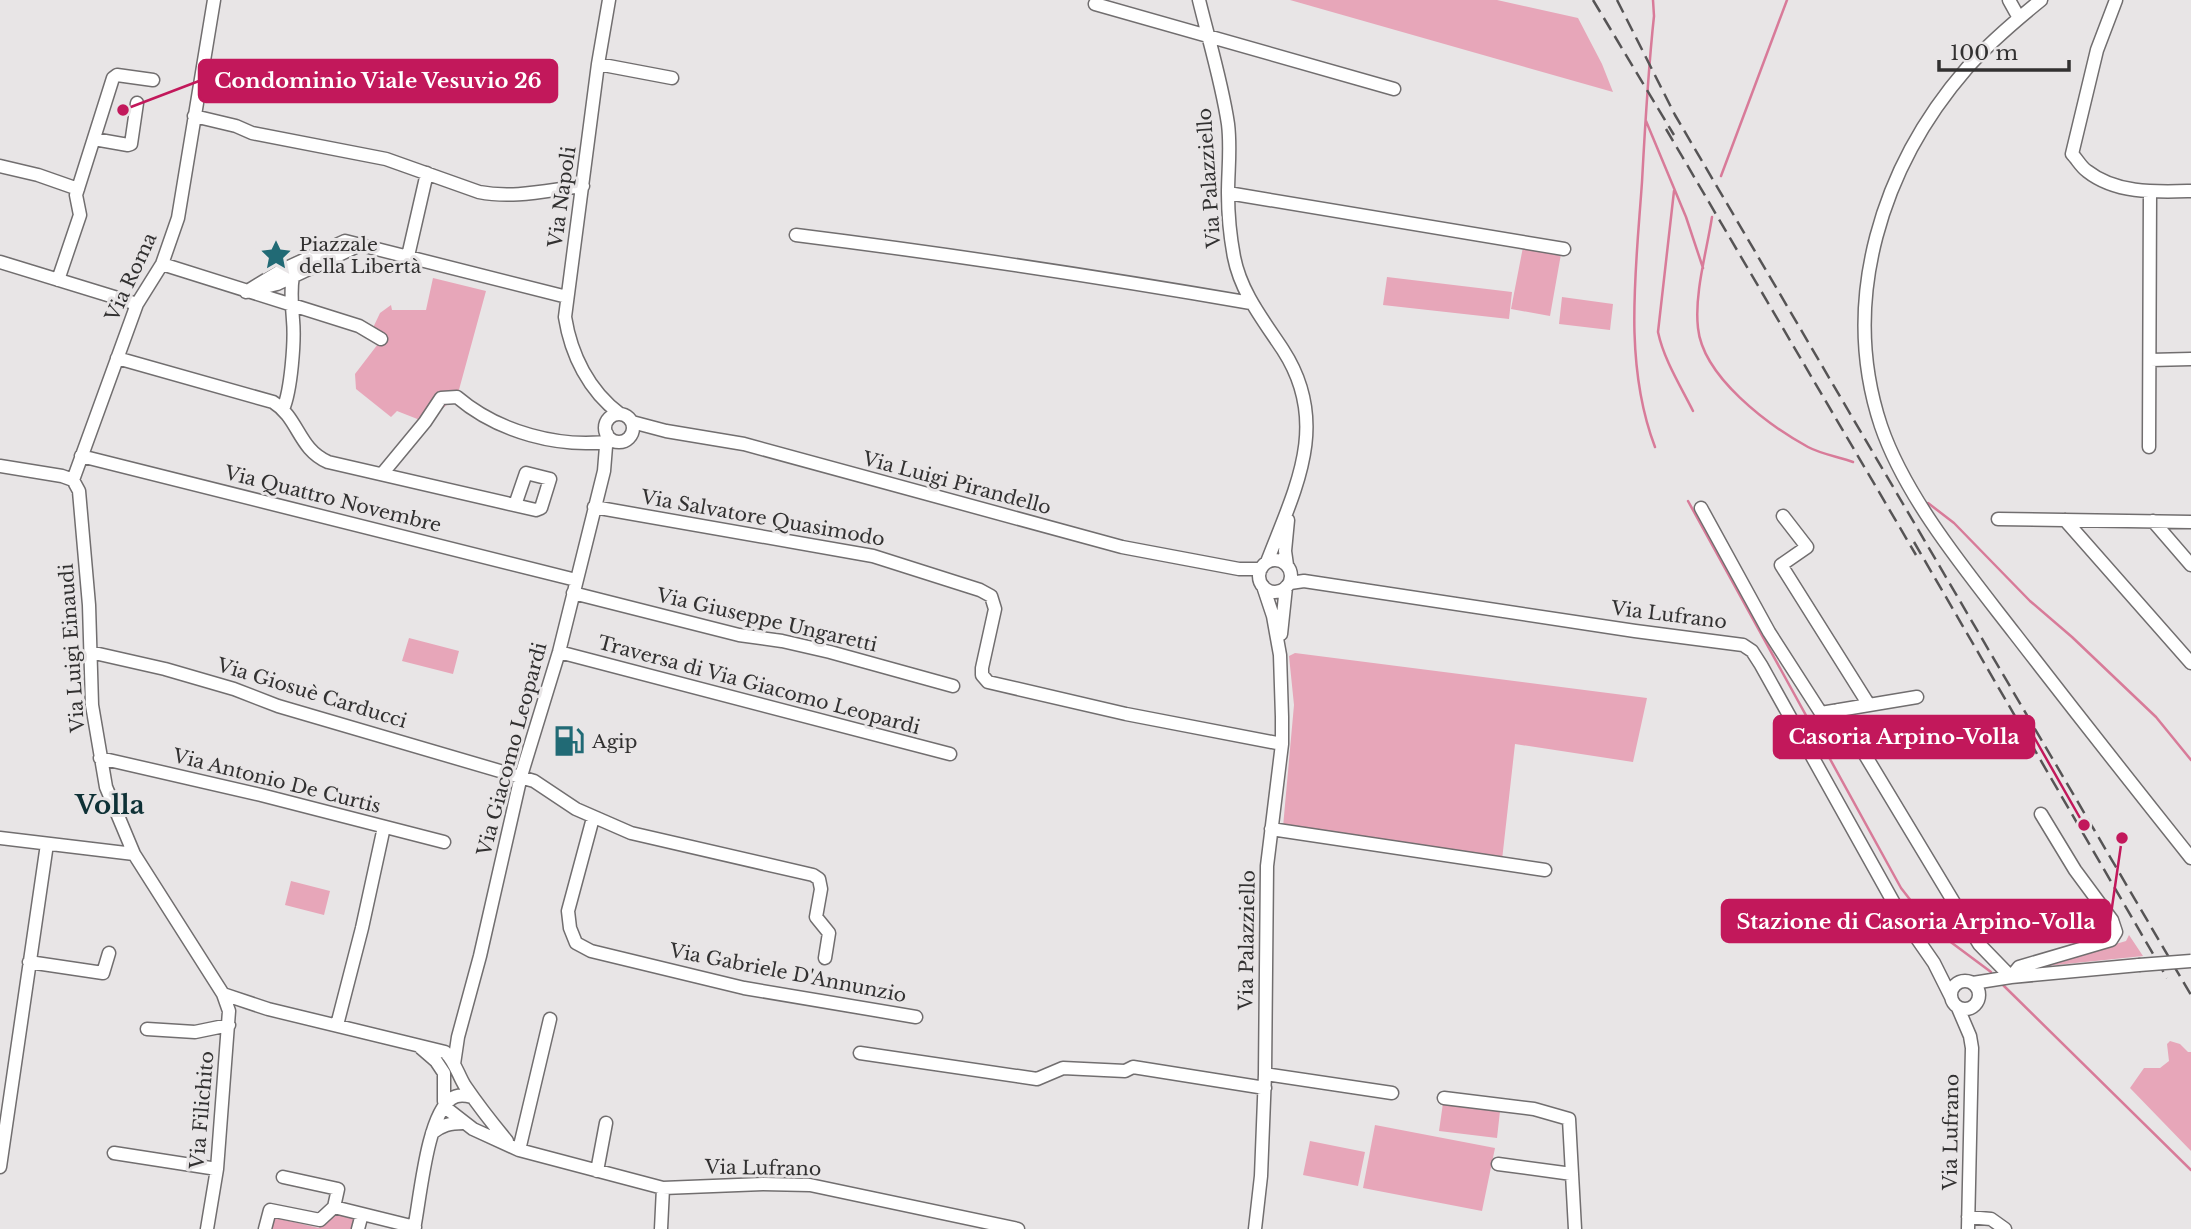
<svg xmlns="http://www.w3.org/2000/svg" width="2191" height="1229" viewBox="0 0 2191 1229" font-family="'Libre Baskerville',serif">
  <rect width="100%" height="100%" fill="#e8e5e6"/>
  <path fill="#e7a6b9" d="M1290 0H1497L1578 18 1602 64 1613 92Z
    M1523 247 1561 254 1550 316 1511 309Z
    M1387 277 1512 292 1509 319 1383 305Z
    M433 278 486 291 457 397 425 422 397 411 391 417 356 389 355 374 381 340 371 332 380 313 391 305 392 310H426Z
    M1562 297 1613 304 1610 330 1559 324Z
    M409 638 459 651 453 674 402 661Z
    M1295 653 1647 698 1633 762 1515 744 1502 860 1283 827 1294 705 1289 656Z
    M291 881 330 891 324 915 285 905Z
    M2129 935 2143 956 2037 967 2126 941Z
    M2170 1041 2180 1044 2188 1052H2191V1151L2130 1088 2144 1068H2160L2169 1061 2167 1044Z
    M1443 1103 1500 1111 1497 1138 1439 1131Z
    M1375 1125 1495 1148 1482 1211 1363 1188Z
    M1310 1141 1365 1152 1358 1186 1303 1175Z
    M334 1207 362 1214 356 1229H270L272 1217 319 1228Z"/>
  <g fill="none" stroke-linecap="round" stroke-linejoin="round">
    <path stroke="#d87b99" stroke-width="2.5" d="M1653 0 1654 16C1648 71 1645 126 1642 182 1636 269 1623 363 1655 447
      M1646 121 1686 217 1703 268
      M1721 176 1787 0
      M1674 191 1658 332C1664 360 1680 385 1693 411
      M1712 217C1707 250 1694 294 1698 328 1703 377 1768 425 1808 447 1821 454 1839 457 1853 462
      M1688 501 1901 888 1922 915 1948 940 1991 972
      M1928 503 1954 523 2030 601 2072 637 2156 717 2191 760
      M2003 985 2191 1170"/>
    <defs>
      <path id="minor" d="M609 0 598 64 565 317C571 355 589 391 620 414
        M1199 0C1209 41 1222 83 1228 124 1231 148 1228 170 1228 193 1228 215 1230 236 1234 257 1241 293 1264 321 1283 350 1331 424 1295 489 1267 562
        M2009 0 2019 18
        M2041 0C2015 21 1989 43 1967 68 1882 166 1839 300 1881 426 1906 499 1968 573 2015 634 2073 709 2132 784 2191 858
        M2116 0 2097 50 2072 154C2077 159 2081 167 2087 171 2116 194 2156 192 2191 191
        M1095 4 1394 89
        M598 64 672 78
        M194 116 236 126 252 133 386 159 479 192C514 199 548 190 583 186
        M94 139 128 145 131 144 137 103
        M0 166 38 175 78 189
        M1228 193 1564 249
        M796 235C948 254 1100 277 1251 303
        M408 256 427 173
        M0 262 137 304
        M162 264 359 326 381 339
        M58 280 80 215 76 195 113 78 117 75 153 80
        M257 289 277 284 362 244
        M246 292 282 270 345 241 567 297
        M117 358 273 402C299 418 298 449 328 462L536 510 541 508 550 479 526 473 515 505
        M2150 360 2191 359
        M283 409C291 391 295 341 293 320 292 304 290 292 293 276
        M605 428a14 14 0 1 1 28 0a14 14 0 1 1-28 0Z
        M632 422 666 431 744 444 1122 547 1239 569H1261
        M2149 447 2150 192
        M81 456 576 580
        M0 466 62 476 73 480
        M382 474 425 422 441 398 457 397C498 432 560 449 613 441
        M73 480 79 491 89 605 92 705 106 787 134 854 223 994 229 1011 217 1169 207 1229
        M73 480 137 304 162 264 178 218 214 0
        M594 507 873 556 980 590 991 596 995 609 982 668V675L988 682 1126 714 1282 744
        M1701 508 1769 632 1821 713 1917 697
        M1783 516 1807 547 1781 565 1869 705
        M1998 519 2191 522
        M2065 520 2191 663
        M2153 521 2191 565
        M1259 576a16 16 0 1 1 32 0a16 16 0 1 1-32 0Z
        M1287 565 1285 551 1288 520
        M1290 583 1304 581 1635 631 1743 645 1752 651 1761 665 1900 914 1934 963 1951 997
        M573 593 739 635 782 641 830 652 953 686
        M1281 634 1286 587
        M90 652 165 669 234 689 278 706 534 781 576 809 631 833 813 875 819 879 821 889 816 917 829 933 825 958
        M559 652 950 754
        M1838 710 1979 944 2011 977 2019 967 2111 940 2116 932 2112 920 2075 870 2041 814
        M100 758 261 795 444 842
        M593 818 568 911 570 928 576 943 591 951 744 988 916 1017
        M1271 829 1545 870
        M0 838 134 854
        M29 962 103 973 109 953
        M1951 995a14 14 0 1 1 28 0a14 14 0 1 1-28 0Z
        M1973 983 2011 977 2139 965
        M223 994 268 1009 445 1052C455 1061 458 1075 465 1086 478 1105 492 1123 507 1141
        M1958 1008 1970 1036 1972 1048 1968 1229
        M337 1025 362 928 384 827
        M147 1029 195 1032 229 1025
        M421 1048 436 1061 444 1073V1101L446 1108 473 1129 519 1150 663 1188 763 1184 810 1185 1018 1229
        M860 1053 1037 1079 1063 1068 1125 1071 1133 1067 1265 1088
        M454 1064 458 1037 480 956 521 776 559 652 604 471 607 434
        M1265 1074 1392 1093
        M1444 1098 1534 1109 1569 1119 1575 1229
        M432 1133C442 1125 450 1123 463 1123
        M519 1150 550 1019
        M114 1153 217 1169
        M1498 1164 1572 1174
        M0 1167 47 844
        M597 1171 606 1123
        M283 1177 338 1189 334 1207 415 1227
        M1968 1217 1991 1219 2005 1229
        M265 1229 270 1210 320 1220 334 1207
        M358 1229 362 1214
        M414 1229C420 1200 427 1115 451 1099 457 1094 465 1095 472 1097
        M661 1229 663 1188
        M1255 1229 1261 1176 1265 1074 1267 866 1282 744V717L1280 655 1273 616 1263 586"/>
    </defs>
    <use href="#minor" stroke="#716e6f" stroke-width="15"/>
    <use href="#minor" stroke="#fff" stroke-width="12"/>
    <path stroke="#565455" stroke-width="2.5" stroke-dasharray="14 7" stroke-linecap="butt" d="M1593 0 1674 135
      M1617 0 1675 115 2191 995
      M1666 129 1916 555
      M1914 542 2167 978"/>
    <defs>
      <path id="minor-bridge" d="M2139 965 2191 961"/>
    </defs>
    <use href="#minor-bridge" stroke="#716e6f" stroke-width="15" stroke-linecap="butt"/>
    <use href="#minor-bridge" stroke="#fff" stroke-width="12"/>
  </g>
  <defs>
    <symbol id="sight-bare" viewBox="-9 -9 18 18"><path d="M0-6L1.8-2.2L6-1.7L2.9 1.2L3.7 5.4L0 3.3L-3.7 5.4L-2.9 1.2L-6-1.7L-1.8-2.2Z" fill="#216a75" stroke="#e8e5e6" stroke-width="2.5" paint-order="stroke"/></symbol>
    <symbol id="fuel-bare" viewBox="-9 -9 18 18"><path d="M-5.5-6h7V0h2V4h1.3V-2.5L3-4.5l.8-.8L6-3V5H2.5V1h-1V6h-7ZM-4.2-4.7v3.2H.2V-4.7Z" fill="#216a75" stroke="#e8e5e6" stroke-width="2.5" paint-order="stroke"/></symbol>
  </defs>
  <g fill-rule="evenodd">
    <use href="#sight-bare" x="254" y="233" width="44" height="44"/>
    <use href="#fuel-bare" x="547" y="719" width="44" height="44"/>
  </g>
  <g text-anchor="middle" dominant-baseline="central" stroke-width="6" stroke-linejoin="round" paint-order="stroke">
    <g font-size="19" fill="#323131" stroke="#e8e5e6">
      <text transform="translate(1209 178) rotate(-94)">Via Palazziello</text>
      <text transform="translate(562 197) rotate(-82)">Via Napoli</text>
      <text transform="translate(131 277) rotate(-65)">Via Roma</text>
      <text transform="translate(957 483) rotate(15)">Via Luigi Pirandello</text>
      <text transform="translate(333 499) rotate(14)">Via Quattro Novembre</text>
      <text transform="translate(763 518) rotate(10)">Via Salvatore Quasimodo</text>
      <text transform="translate(1669 615) rotate(7)">Via Lufrano</text>
      <text transform="translate(767 620) rotate(13)">Via Giuseppe Ungaretti</text>
      <text transform="translate(72 648) rotate(-94)">Via Luigi Einaudi</text>
      <text transform="translate(759 685) rotate(15)">Traversa di Via Giacomo Leopardi</text>
      <text transform="translate(312 693) rotate(17)">Via Giosuè Carducci</text>
      <text transform="translate(512 749) rotate(-75)">Via Giacomo Leopardi</text>
      <text transform="translate(277 781) rotate(14)">Via Antonio De Curtis</text>
      <text transform="translate(1247 940) rotate(-89)">Via Palazziello</text>
      <text transform="translate(788 973) rotate(11)">Via Gabriele D'Annunzio</text>
      <text transform="translate(202 1110) rotate(-85)">Via Filichito</text>
      <text transform="translate(1951 1132) rotate(-89)">Via Lufrano</text>
      <text transform="translate(763 1168) rotate(1)">Via Lufrano</text>
    </g>
    <g font-size="19" fill="#323131" stroke="#e8e5e6" text-anchor="start">
      <text x="299" y="244">Piazzale<tspan x="299" dy="22">della Libertà</tspan></text>
      <text x="592" y="741">Agip</text>
    </g>
    <g font-size="26" font-weight="bold" fill="#0e3136" stroke="#e8e5e6">
      <text x="110" y="805">Volla</text>
    </g>
  </g>
  <path fill="none" stroke="#c2185b" stroke-width="2.5" d="M123 110L199 81M2084 825L2034 737M2122 838L2110 921"/>
  <g fill="#c2185b" stroke="#e8e5e6" stroke-width="2.5">
    <circle cx="123" cy="110" r="7"/>
    <circle cx="2084" cy="825" r="7"/>
    <circle cx="2122" cy="838" r="7"/>
  </g>
  <g fill="#c2185b" stroke="#c2185b" stroke-width="2.5">
    <rect x="199" y="60" width="358" height="42" rx="7"/>
    <rect x="1774" y="716" width="260" height="42" rx="7"/>
    <rect x="1722" y="900" width="388" height="42" rx="7"/>
  </g>
  <g font-size="21" text-anchor="middle" font-weight="bold" fill="#fff">
    <text x="378" y="88">Condominio Viale Vesuvio 26</text>
    <text x="1904" y="744">Casoria Arpino-Volla</text>
    <text x="1916" y="929">Stazione di Casoria Arpino-Volla</text>
  </g>
  <path d="M1939 60v10h130v-10" fill="none" stroke="#323131" stroke-width="3.5"/>
  <text x="1950" y="60" font-size="21" fill="#323131" stroke="#e8e5e6" stroke-width="5" paint-order="stroke">100 m</text>
</svg>
